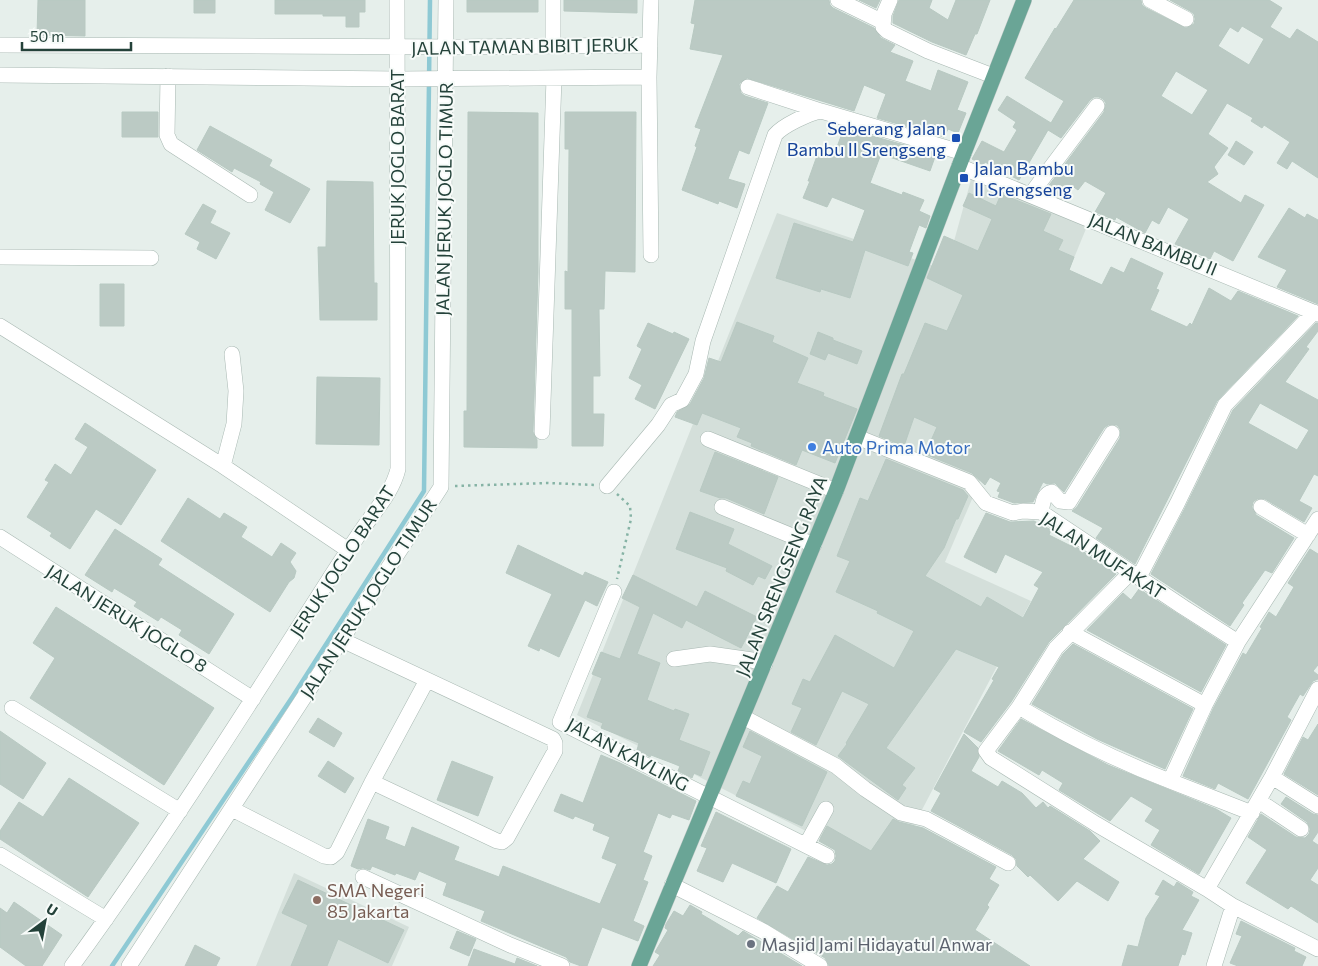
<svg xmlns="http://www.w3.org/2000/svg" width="1318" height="966" viewBox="0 0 1318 966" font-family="Commissioner,sans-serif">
  <rect width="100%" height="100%" fill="#e6efeb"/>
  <path fill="#d4dfda" d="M974 169 1090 219 1040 341 945 562 1031 601 889 873 577 715 777 213 946 270Z
    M294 873 409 927 392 966H256Z"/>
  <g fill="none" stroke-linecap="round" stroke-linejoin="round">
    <path stroke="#8ec9d4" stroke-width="4.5" d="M112 966 293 696 424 491 430 0"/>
  </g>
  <path fill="#bbcac4" stroke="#b8c9c2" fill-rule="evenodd" d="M38 0H85V36L37 35Z
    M194 0H215V13H194Z
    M275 0H365V12H359V27H346V16H323V14H275Z
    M467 0H538V12H467Z
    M564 0H637V13L564 11Z
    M695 0H829L830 5 833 8 874 28 881 38 895 45 890 52 913 61 905 81 931 91 938 70 968 82 957 110 966 113 958 133 948 129 944 137 877 118 886 94 864 85 854 111 747 78 739 84 741 93 745 96 768 103 749 154 739 150 728 179 745 184 737 208 719 201 718 204 682 190 697 147 695 146 701 129 695 127 723 55 690 49 695 24 691 23Z
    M859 0H880L876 8Z
    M899 0H932L929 8 948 20 956 0H990L977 34H975L966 55 932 42 893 23V16Z
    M1074 0H1141L1142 5 1146 8 1186 28 1194 24 1195 19 1194 14 1190 11 1170 0H1269L1282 8 1270 27 1290 39 1297 29 1318 42V178L1292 161 1287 169 1277 163 1290 142 1264 125 1262 128 1251 121 1253 118 1227 103 1208 134 1228 148 1214 167 1218 174 1207 182 1241 203 1245 195 1264 205 1233 261 1214 251 1210 259 1175 244 1189 219 1168 207 1159 224 1152 220 1145 233 1116 217 1115 220 1095 212 1106 193 1085 181 1078 190 1071 185 1062 198 1047 188 1104 112 1106 103 1103 99 1099 97H1094L1090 100 1061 138 1048 130 1019 180 985 162 983 165 972 159 982 141 1004 152 1017 130 1013 127 1016 122 998 110 1007 96 1051 123 1064 101 1025 78 1055 28 1056 29ZM1242 26 1264 39 1249 65 1218 46 1230 27 1238 32ZM1176 71 1208 90 1192 115 1161 96Z
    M122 112H158V137H122Z
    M468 112 538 113V272L533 432 537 440V448L464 447V411H467Z
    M565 112H636L635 272 605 271 604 309H599L600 376H593V414H604L603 446H572V309H565V271L568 272 569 149H565Z
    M210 126 272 160 269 166 310 189 290 223 265 210 274 192 260 184 261 182 234 168 232 172 197 150Z
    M844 128 936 154 930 171 881 154 870 183 902 195 903 192 924 200 919 211 930 216 926 228 919 225 909 252 913 253 908 266 865 250 850 298 821 289 820 292 776 278 794 223 853 242 865 210 832 197 827 207 803 198 810 181H808L818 153 833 158Z
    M1236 141 1253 152 1244 165 1228 155Z
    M327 181 373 182 374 283H377V320H320L318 247H326Z
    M969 193 996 206 1001 194 1051 214 1043 231 1063 240 1058 250 1074 257 1069 270 1102 285 1111 267 1124 273 1131 258 1163 273 1156 289 1159 290 1150 310 1187 327 1190 323 1192 325 1209 288 1231 301 1238 291 1298 316 1217 401 1135 564 1096 538 1103 528 1072 511 1077 507 1120 438V429L1117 425H1108L1104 428 1064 492 1055 483 1047 484 1043 482 1033 502 1014 503 998 497 1000 492 997 491 1001 483 990 477 985 485 972 473 925 454 937 427 914 417 904 446 879 436 902 374H904L925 323 947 331 963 295 927 278 944 236 978 251 992 219 963 206Z
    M203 204 216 211 210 223 230 233 216 259 197 249 200 242 185 234Z
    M1289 208 1305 218 1307 214 1318 220V304L1277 287 1287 270 1258 257Z
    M100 284H124V326H100Z
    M737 322 774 336 772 342 808 358 797 383 824 393 823 396 857 409 835 463 802 450 796 465 751 446 752 443 737 437 741 428 702 413 697 425 675 417 677 412 690 404 704 378 709 358 721 362Z
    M648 323 673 334 674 332 689 339 655 409 635 399 642 385 629 378 642 349 637 346Z
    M1316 323H1318V331L1306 347 1309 349 1285 382 1318 400V476L1314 474 1299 501 1312 508 1304 522 1265 499H1257L1253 502 1252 507 1256 515 1294 538 1272 573 1265 570 1242 603 1244 605 1230 626 1151 574 1185 508 1233 410ZM1260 403 1309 430 1297 450 1248 423Z
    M818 332 833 338V340L862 351 857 364 828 353 825 360 810 354Z
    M317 377 380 378 379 445 316 444Z
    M85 423 156 470 121 525 96 509 70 549 50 536 52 533 27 517 49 482 45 480 55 464 71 475 88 447 75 439Z
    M715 452 778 477 764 514 726 498H720L700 491Z
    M886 459 963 490 968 496 958 519H956L944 548 925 576 981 607 987 597 1023 618 1039 588 1034 585 1043 572 1005 554 996 573 964 557 986 513 1010 522 1034 521 1051 530 1049 535 1071 546 1072 544 1116 574 1049 642 1011 702 981 742 964 732 994 680 992 679 999 667 956 649 886 748 915 768 902 785 906 788 898 800 838 756 847 744 846 743 869 704 842 691 816 745 791 732 802 708 792 704 803 679 810 682 835 635 894 668 914 631 877 613 878 611 836 592 850 561 837 556 860 498 868 501Z
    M188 498 220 519 224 513 247 527 241 537 272 557 281 543 296 553 290 562 296 571 294 578 289 582 270 612 161 541Z
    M690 512 734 529 728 544 772 566 765 579 758 576 753 585 726 571 727 568 676 549Z
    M115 529 162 559 158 565 234 614 209 654 179 635 182 630 161 617 158 621 134 606 137 602 114 588 112 592 85 575Z
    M518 545 583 576 585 572 608 582 597 606 585 600 559 657 540 648 539 651 528 646 552 594 506 573Z
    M1310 549 1318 554V665L1313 671 1318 675V679L1313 681 1303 696 1300 694 1287 717 1291 720 1248 799 1218 783 1215 789 1183 776 1213 709 1243 653 1246 655 1262 628 1260 627 1269 612 1276 617 1294 587 1288 583Z
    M633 575 697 607 705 591 757 617 741 648 686 620 682 628 653 613 637 654 660 663 647 700 674 711 675 709 689 714 679 740 710 752 701 776 694 773 692 778 678 771 680 766 651 755 650 757 637 750 639 743 601 728 603 723 587 717 602 678 592 674 601 652 620 659 640 607 622 598Z
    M1139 589 1226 645 1201 692 1087 630 1123 593 1131 600Z
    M56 607 214 708 164 785 30 698 55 658 33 643Z
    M1073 644 1193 709 1165 769 1097 739 1032 704 1063 654Z
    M318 718 342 733 334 747 309 732Z
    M1021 719 1108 765 1216 809 1231 818 1199 874 1151 845 1160 830 1145 821 1153 809 1131 796 1110 821 1059 790 1063 783 1042 770 1039 775 998 751Z
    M1318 724V795L1284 774 1303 737 1308 740Z
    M0 731 46 763 23 799 0 784Z
    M750 731 827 772 802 826 736 796 743 781 750 784 762 756 743 747Z
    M964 734 978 748 979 757 971 771 998 787 1002 781 1022 793 1036 808 1043 802 1048 808 1050 806 1090 831 1100 841 1083 859 1119 882 1108 901 1077 881 1058 901 1030 875 1028 877 1017 866 1016 859 1012 855 931 811 941 793 934 789Z
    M601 755 620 763 696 801 689 820 672 814 670 818 658 813 643 852 652 856 643 880 648 882 633 921 644 926 638 941 602 927 587 966H581L570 962 566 957 481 921 485 911 443 895 447 883 419 871 415 880 396 873 395 875 372 866 370 870 363 868 358 869 351 866 368 819 389 827 385 839 405 847 412 827 459 847 454 860 499 877 503 866 600 904 617 864 602 858 610 837 593 830 595 824 575 816 573 819 554 811 561 794 583 803Z
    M328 761 354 778 345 793 318 776Z
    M452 761 493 777 478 816 437 800Z
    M69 778 139 823 88 897 0 839V831L19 802 43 817Z
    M1286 797 1313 814 1318 815V832L1312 841 1318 845V868L1310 880 1318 885V923L1291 906 1288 909 1246 883 1267 850 1248 837 1261 814 1296 837 1305 838 1309 834 1310 829 1307 822 1281 804Z
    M716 812 791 849 776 883 732 863 723 882 697 871 707 848 701 846Z
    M893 819 899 822 923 828 996 867 989 879 999 885 987 905 989 907 975 930 1030 966H829L825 958 757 918 777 886 788 892 808 857 827 865 832 864 835 861 836 856 835 850 819 841 827 826 871 851Z
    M298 880 404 930 388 963 338 939 327 966H291L308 925 282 913Z
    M1163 880 1174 887 1177 882 1193 892 1191 896 1199 900 1182 930 1192 933 1185 955 1182 954 1178 966H1122L1128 945 1138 947 1146 918 1160 896 1155 894Z
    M14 902 62 935 42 966H26L0 947V908L7 913Z
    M690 905 702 912 701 914 738 936 743 931 802 966H653L660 955 655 952 668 930 665 928 666 924 674 911 683 916Z
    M1241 921 1295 948 1294 951 1306 957 1302 966H1238L1230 963 1242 936 1236 934Z
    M457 931 476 939 469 956 450 948Z
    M195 945 220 958 216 966H185Z
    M474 949 515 964 517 958 537 966H468Z"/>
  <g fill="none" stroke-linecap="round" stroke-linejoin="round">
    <defs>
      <path id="minor" d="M651 0 649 77 651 255
        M838 0 883 22
        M890 0 884 14 883 27 887 31 928 51 993 76
        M1150 0 1186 19
        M0 45 461 47 650 45
        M553 46V0
        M0 75 399 79 649 77
        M168 76 167 135 171 144 250 195
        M748 87 821 111
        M959 166 1318 314
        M1031 194 1097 106
        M0 257 151 258
        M0 326 223 466 348 550
        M542 432 554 78
        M857 437 969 482 986 503 1013 513 1023 511 1041 512 1183 607 1238 642
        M708 439 836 491
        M223 466 234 424 236 391 232 354
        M607 486 658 425 671 405 682 400 696 374 703 341 775 135C782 126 809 113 821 111L964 153
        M722 507 814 545
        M1261 507 1308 535
        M1041 512C1043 503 1043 494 1052 492L1060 501 1069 502 1112 433
        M0 537 253 699
        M1131 572 1056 648 1019 707 986 751 991 758 1096 824 1207 889
        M1139 577 1177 504 1225 405 1314 312
        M614 592 560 722 827 856
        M1070 632 1205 705
        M340 639 553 739 555 743V751L507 838 502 842 497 841 372 782
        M674 659 710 654 752 660 765 664
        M1019 707C1067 736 1117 761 1170 781
        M12 708 180 811
        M743 717 836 766 865 789 901 813 926 819 1008 863
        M1272 777 1318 806
        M1259 801 1301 829
        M232 809 324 856 331 857 337 852 372 782 427 680
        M1252 813 1170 781 1205 705 1238 642 1318 519
        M806 845 826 809
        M0 855 106 919
        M363 877 510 945 562 966
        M672 885 763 931 820 966
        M1233 906 1318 949
        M72 966C163 841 245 711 328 581 340 562 353 543 366 524 378 507 393 490 398 469L397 0
        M129 966 441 487 446 0
        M1214 966 1233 906 1207 889 1272 777 1318 689"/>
      <path id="major" d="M639 966 836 491 964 153 1024 0"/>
    </defs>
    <use href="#minor" stroke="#a8b8b2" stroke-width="16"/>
    <use href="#major" stroke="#c2cac8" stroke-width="16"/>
    <path stroke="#86b3a5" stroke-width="2.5" stroke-dasharray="2.5 4" stroke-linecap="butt" d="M455 486 548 483 595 485
      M617 494 630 506 631 519 617 579"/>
    <use href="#minor" stroke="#fff" stroke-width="15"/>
    <use href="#major" stroke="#6aa596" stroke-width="15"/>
  </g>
  <g fill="#1a4fb4" stroke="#f7fbf9" stroke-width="2">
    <rect x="951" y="133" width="10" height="10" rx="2.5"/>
    <rect x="959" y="173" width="10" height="10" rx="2.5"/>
  </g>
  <circle fill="#3f7fe0" stroke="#f7fbf9" stroke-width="2" cx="812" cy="447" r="5"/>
  <circle fill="#8d6e63" stroke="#f7fbf9" stroke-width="2" cx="317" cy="900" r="5"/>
  <circle fill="#6b7280" stroke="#f7fbf9" stroke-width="2" cx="751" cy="944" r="5"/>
  <g text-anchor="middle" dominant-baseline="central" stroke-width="4" stroke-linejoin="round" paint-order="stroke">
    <g font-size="18" fill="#24423a" stroke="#f7fbf9">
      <text transform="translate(525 46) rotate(-1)">JALAN TAMAN BIBIT JERUK</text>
      <text transform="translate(397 157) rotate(-90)">JERUK JOGLO BARAT</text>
      <text transform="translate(444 199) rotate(-89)">JALAN JERUK JOGLO TIMUR</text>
      <text transform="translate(1153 244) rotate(22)">JALAN BAMBU II</text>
      <text transform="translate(1103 555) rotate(33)">JALAN MUFAKAT</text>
      <text transform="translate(342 561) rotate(-57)">JERUK JOGLO BARAT</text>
      <text transform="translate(781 576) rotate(-68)">JALAN SRENGSENG RAYA</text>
      <text transform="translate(368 598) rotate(-57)">JALAN JERUK JOGLO TIMUR</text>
      <text transform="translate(127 618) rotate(32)">JALAN JERUK JOGLO 8</text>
      <text transform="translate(628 754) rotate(28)">JALAN KAVLING</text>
    </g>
    <g font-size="18" fill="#164399" stroke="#f7fbf9" text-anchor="end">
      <text x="946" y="128">Seberang Jalan<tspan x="946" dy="21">Bambu II Srengseng</tspan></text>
      <text x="974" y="168" text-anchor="start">Jalan Bambu<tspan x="974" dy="21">II Srengseng</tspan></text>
    </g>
    <g font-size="18" fill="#366cbe" stroke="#f7fbf9" text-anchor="start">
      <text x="822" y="447">Auto Prima Motor</text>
    </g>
    <g font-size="18" fill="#785e54" stroke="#f7fbf9" text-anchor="start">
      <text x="327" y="890">SMA Negeri<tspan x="327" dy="21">85 Jakarta</tspan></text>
    </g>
    <g font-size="18" fill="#5b616d" stroke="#f7fbf9" text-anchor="start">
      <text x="761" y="944">Masjid Jami Hidayatul Anwar</text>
    </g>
  </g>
  <g transform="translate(45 921) rotate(32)" stroke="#f7fbf9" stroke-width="4" paint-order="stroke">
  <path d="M0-4L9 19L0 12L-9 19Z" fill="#24423a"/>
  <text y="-8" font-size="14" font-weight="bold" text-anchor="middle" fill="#24423a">U</text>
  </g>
  <path d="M22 42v8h109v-8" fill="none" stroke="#24423a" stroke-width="2.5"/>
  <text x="30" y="42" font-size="15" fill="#24423a" stroke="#f7fbf9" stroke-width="4" paint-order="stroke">50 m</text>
</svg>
